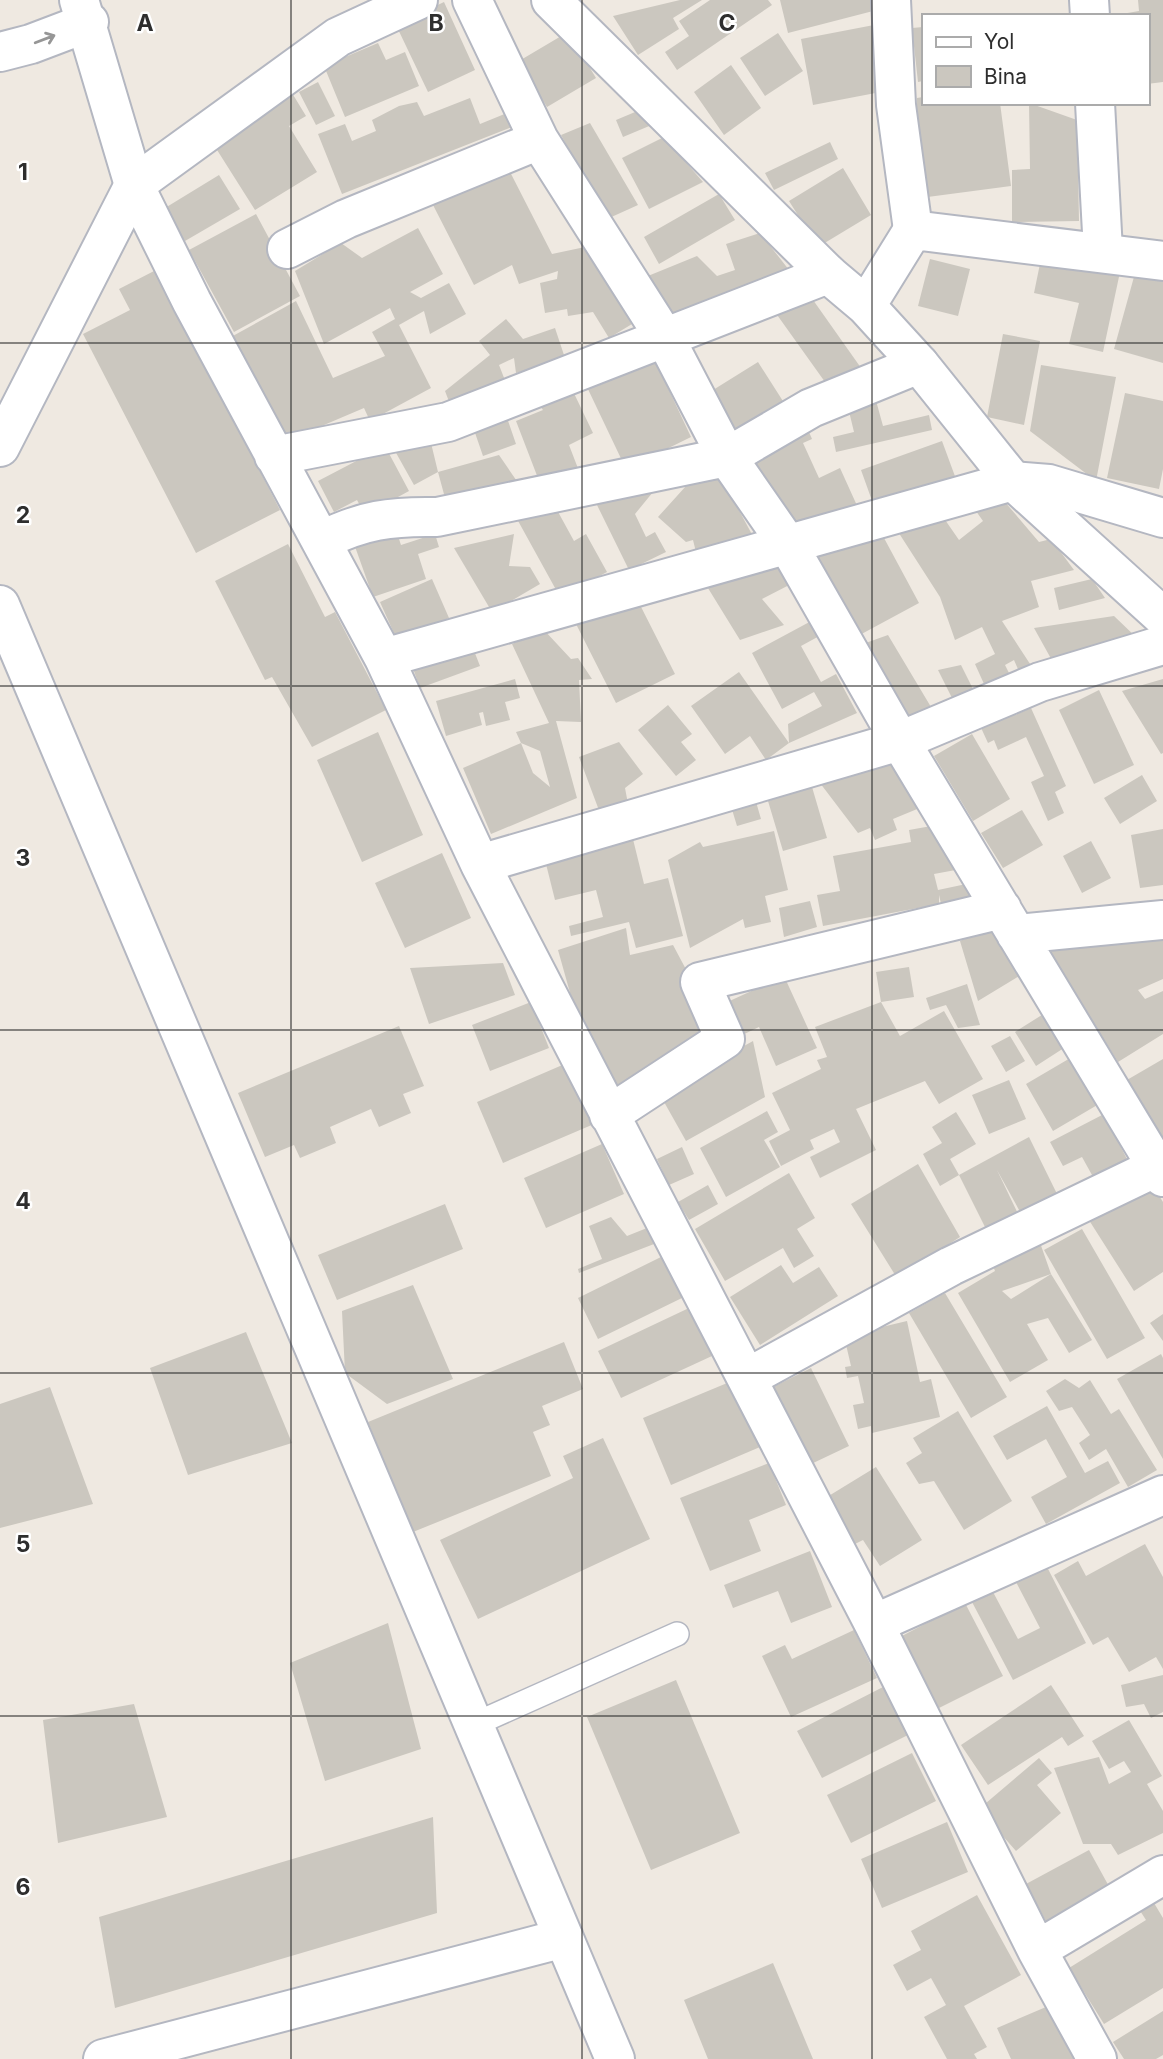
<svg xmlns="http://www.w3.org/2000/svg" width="1163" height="2059" viewBox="0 0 1163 2059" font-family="Inter,sans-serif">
  <rect width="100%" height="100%" fill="#efe9e1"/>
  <path fill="#cbc7bf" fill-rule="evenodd" d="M680 0H702L673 18 679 29 638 55 613 16Z
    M710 0H768L772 5 677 70 665 52 689 36 679 21Z
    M780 0H875L877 10 788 33Z
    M1138 0H1163V82L1147 84V16H1110L1139 11Z
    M444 2 475 70 428 92 396 25Z
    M874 25 886 91 813 105 801 39Z
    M923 27V81L918 82 912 28Z
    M568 32 596 78 547 107 519 61Z
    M778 33 803 71 765 96 740 58Z
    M378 43 386 60 405 52 419 86 345 117 324 66Z
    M731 65 761 108 724 135 694 92Z
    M318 82 335 116 316 125 299 92Z
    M292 93 306 116 289 126 317 172 255 210 212 142Z
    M923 97V103H1000L1011 186 920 198 910 121 917 115V98Z
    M470 98 480 124 507 113 512 127 342 194 318 134 345 124 352 141 376 131 372 120 399 106 417 102 424 116Z
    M1029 103 1077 120 1079 221 1012 222V170L1030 169Z
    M647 107 654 124 623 137 616 120Z
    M590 123 638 205 607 219 561 135Z
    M664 137 703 182 649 209 622 158Z
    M830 142 838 159 774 190 765 173Z
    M507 166 552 254 585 247 632 324 609 338 593 312 568 316 567 309 545 313 540 283 557 279 558 271 519 284 512 265 474 285 433 205Z
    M843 168 871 215 818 247 789 201Z
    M219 175 240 209 185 241 165 208Z
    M719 194 735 220 659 264 644 237Z
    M256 214 300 296 234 332 189 250Z
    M418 228 443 274 410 292 421 298 449 283 466 314 430 334 424 311 399 325 431 388 370 421 364 408 277 445 231 337 296 301 333 378 385 356 372 332 395 319 390 308 324 344 295 271 341 243 362 258Z
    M760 233 793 275 664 328 643 278 697 256 717 276 735 270 726 244Z
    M1042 254 1120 272 1103 352 1069 344 1079 303 1034 293Z
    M930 259 970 269 958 316 918 306Z
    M1137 266 1163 273V363L1114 349Z
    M156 270 280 510 196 553 83 334 130 310 119 289Z
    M806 290 866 375 830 389 775 312Z
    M506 319 523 339 555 328 565 358 516 373 514 358 499 365 508 388 453 412 445 391 490 355 479 341Z
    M1003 334 1040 341 1024 425 987 417Z
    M652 354 691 437 626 469 586 385Z
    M758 362 788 409 735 442 705 395Z
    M1041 365 1116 377 1096 481 1030 431Z
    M570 385 593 433 569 445 579 471 541 486 516 421 543 410 536 401Z
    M1125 393 1163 401V469L1159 489 1107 478Z
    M875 397 883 426 929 415 932 430 836 452 833 437 854 432 847 403Z
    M506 415 516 444 483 456 473 427Z
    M805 423 812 439 803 443 819 478 840 468 859 510 786 542 751 461 778 450 773 437Z
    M942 441 956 479 875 509 861 470Z
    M431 443 438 472 414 485 395 451Z
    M385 446 409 491 365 515 357 500 334 512 318 481Z
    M499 455 523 490 448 509 438 472Z
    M680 476 721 477 755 540 696 552 693 540 686 542 658 517 686 486Z
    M647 481 653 492 635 514 646 537 655 532 666 552 629 570 597 505Z
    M999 495 1039 542 1051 539 1074 570 1031 581 1039 607 1002 621 1034 670 1021 676 1014 660 1005 665 1014 683 989 695 975 664 995 654 982 627 955 640 940 597 895 527 941 514 959 540 983 521 971 504Z
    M557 510 574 541 586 534 607 572 560 597 517 519Z
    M877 525 919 603 856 637 814 559Z
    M395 527 401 545 435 534 439 547 418 554 426 579 373 597 353 541Z
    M514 534 509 566 530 567 540 584 492 612 454 548Z
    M288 544 325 617 335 612 386 710 312 747 272 677 265 680 215 581Z
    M776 556 795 582 762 599 784 625 740 640 703 580Z
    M432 579 449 618 397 640 380 602Z
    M1092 579 1105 598 1059 610 1054 588Z
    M635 595 675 674 616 703 576 624Z
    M1114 616 1137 638 1054 664 1034 628Z
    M815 619 823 634 801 646 821 682 836 674 857 713 789 743 788 724 822 706 814 692 782 709 752 653Z
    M544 630 571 659 578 658 592 679 579 680 581 722 556 721 577 798 491 834 463 768 521 743 533 773 550 787 540 751 521 743 516 732 549 723 512 644Z
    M888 635 931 707 907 729 860 645Z
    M469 638 480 666 420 688 410 660Z
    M961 665 975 693 955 704 938 670Z
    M739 672 789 743 766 760 750 736 725 754 691 706Z
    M515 679 520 698 505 702 510 720 486 726 483 712 479 713 482 725 446 736 436 701Z
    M1163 679V753L1161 754 1122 691Z
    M1099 690 1134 765 1094 784 1059 710Z
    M1010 704 1015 715 1031 708 1066 786 1055 792 1064 813 1048 821 1031 782 1044 776 1026 737 998 750 994 740 988 743 977 719Z
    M668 705 692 734 681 742 696 760 676 776 638 730Z
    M378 732 423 835 362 862 317 760Z
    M972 734 1010 799 973 821 934 756Z
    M619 742 643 774 625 788 629 809 600 813 579 757Z
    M898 750 922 807 893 819 897 830 875 840 870 828 858 833 820 783Z
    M1142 775 1157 801 1120 824 1104 798Z
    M812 787 827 838 783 851 768 801Z
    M754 795 761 819 737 826 730 803Z
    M1022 810 1043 845 1003 868 981 833Z
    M937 825 961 869 934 874 938 890 971 883 977 910 944 917 939 895V904L823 926 817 895 840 891 833 856 911 842 909 830Z
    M1163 829V885L1140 888 1131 835Z
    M631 831 644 884 668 878 683 936 636 948 629 922 571 936 569 926 603 917 596 890 555 900 543 852Z
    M774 831 788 890 765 896 771 922 745 928 743 919 690 948 668 860 700 842 703 847Z
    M1091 841 1111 878 1082 893 1063 856Z
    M442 853 471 918 405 948 375 883Z
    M810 901 817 927 784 937 779 908Z
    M1003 921 1026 972 978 1001 960 941Z
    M626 928 630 955 673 945 721 1035 615 1097 576 1014 558 950Z
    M1163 939V979L1138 990 1145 999 1163 991V1034L1118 1062 1049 951Z
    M503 963 515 995 429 1024 410 968Z
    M909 967 914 997 881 1002 900 1036 944 1011 983 1079 939 1104 925 1081 856 1109 876 1150 820 1178 810 1157 840 1142 834 1129 810 1140 814 1149 781 1166 769 1141 790 1130 772 1093 821 1069 817 1060 827 1057 815 1027 881 1002 876 972Z
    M784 976 817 1048 776 1066 759 1027 738 1037 723 1004Z
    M967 984 980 1025 958 1028 946 1005 930 1010 926 998Z
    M531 1002 549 1048 490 1071 472 1025Z
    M1045 1013 1067 1046 1036 1066 1015 1032Z
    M399 1026 424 1086 403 1094 411 1113 379 1127 371 1109 330 1127 336 1143 300 1158 294 1145 265 1157 238 1093Z
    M1010 1036 1025 1061 1006 1072 991 1046Z
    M753 1041 765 1097 686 1141 659 1093Z
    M1072 1057 1099 1104 1053 1131 1026 1084Z
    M1163 1059V1154L1120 1084Z
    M567 1063 594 1124 503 1163 477 1102Z
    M1009 1080 1026 1119 989 1134 972 1095Z
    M767 1111 778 1132 764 1140 780 1167 726 1197 700 1148Z
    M956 1112 976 1144 950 1159 959 1175 940 1186 923 1154 942 1143 932 1127Z
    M1104 1114 1131 1167 1097 1184 1082 1157 1063 1166 1050 1142Z
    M1029 1137 1060 1200 1024 1219 997 1170 1021 1220 989 1235 959 1175Z
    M602 1144 624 1194 546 1228 524 1178Z
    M682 1147 694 1174 669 1185 657 1159Z
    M918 1164 960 1237 897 1278 851 1204Z
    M789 1173 815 1218 797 1229 814 1256 794 1268 783 1248 725 1281 695 1229Z
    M1148 1178 1163 1202V1272L1134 1291 1087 1217Z
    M708 1185 718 1204 689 1220 678 1202Z
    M445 1204 463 1249 337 1300 318 1255Z
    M611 1217 627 1236 647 1228 654 1244 579 1273 578 1269 602 1259 589 1226Z
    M1082 1229 1145 1338 1107 1359 1044 1250Z
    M1038 1237 1051 1274 1092 1340 1069 1353 1048 1318 1027 1324 1048 1360 1010 1382 958 1293 995 1271 989 1255ZM1051 1274 1011 1299 1002 1291Z
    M663 1256 684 1297 598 1339 578 1298Z
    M781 1265 793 1283 819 1267 838 1296 760 1345 730 1297Z
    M413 1285 453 1379 387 1404 345 1373 342 1311Z
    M945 1293 1007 1397 971 1418 909 1313Z
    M689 1308 712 1356 621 1398 598 1351Z
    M1163 1314V1341L1150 1323Z
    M907 1321 920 1382 931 1379 940 1417 872 1433 871 1426 858 1429 853 1405 864 1403 858 1376 847 1378 845 1367 851 1366 844 1336Z
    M246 1332 292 1443 188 1475 150 1368Z
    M564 1342 583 1389 542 1406 550 1425 533 1432 551 1476 413 1532 368 1422Z
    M1161 1354 1163 1358V1459L1117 1379Z
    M811 1368 849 1446 809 1465 771 1388Z
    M1065 1379 1079 1388 1090 1380 1111 1414 1119 1409 1157 1470 1128 1487 1106 1449 1089 1460 1079 1443 1090 1435 1072 1407 1059 1411 1046 1391Z
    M732 1381 760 1447 671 1485 643 1418Z
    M50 1387 93 1504 0 1528V1404Z
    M1047 1406 1085 1473 1108 1461 1120 1483 1046 1524 1031 1497 1067 1477 1046 1439 1007 1460 993 1436Z
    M958 1411 1012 1501 964 1530 934 1481 919 1484 906 1463 922 1453 913 1438Z
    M603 1438 650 1539 478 1619 440 1540 573 1478 563 1456Z
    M769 1463 786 1505 749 1520 761 1551 710 1571 680 1498Z
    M876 1467 922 1540 880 1566 863 1540 855 1544 827 1497Z
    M1145 1544 1163 1577V1669L1156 1657 1129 1672 1108 1637 1093 1645 1054 1575 1078 1561 1086 1576Z
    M810 1551 832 1607 791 1623 778 1591 733 1608 724 1585Z
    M1046 1565 1086 1643 1013 1680 972 1602 993 1592 1018 1639 1040 1628 1015 1580Z
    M965 1603 1003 1676 937 1709 900 1637Z
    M388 1623 421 1749 325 1781 290 1663Z
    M854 1630 877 1678 791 1717 762 1656 785 1645 792 1659Z
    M1163 1675V1712L1151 1718 1144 1704 1126 1707 1121 1685Z
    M676 1680 740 1833 651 1870 587 1717Z
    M1051 1685 1084 1736 1068 1746 1062 1737 988 1785 961 1745Z
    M883 1687 908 1735 822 1778 797 1731Z
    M134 1704 167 1817 58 1843 43 1720Z
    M1129 1720 1162 1776 1147 1784 1163 1811V1833L1118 1855 1111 1844H1083L1054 1768 1099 1757 1109 1784 1131 1772 1124 1761 1109 1769 1092 1741Z
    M912 1753 936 1801 851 1843 827 1795Z
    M1039 1758 1052 1773 1037 1785 1061 1813 1016 1851 979 1809Z
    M433 1817 437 1913 115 2008 99 1917Z
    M947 1822 968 1872 882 1908 861 1859Z
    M1089 1850 1111 1890 1048 1925 1026 1884Z
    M977 1895 1021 1975 964 2006 987 2047 974 2054 977 2059H947L924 2017 946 2005 931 1978 907 1991 893 1965 921 1950 911 1931Z
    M1151 1898 1163 1918V1988L1104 2024 1069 1968 1146 1920 1137 1906Z
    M773 1963 813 2059H708L684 2000Z
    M1053 2004 1078 2059H1011L997 2028Z
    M1163 2011V2055L1156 2059H1124L1113 2042Z"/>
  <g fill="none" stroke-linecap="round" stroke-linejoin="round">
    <defs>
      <path id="service" d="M473 1725 677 1634"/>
      <path id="minor" d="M79 0 134 185 192 302 384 658 480 864 874 1624 1037 1950 1097 2059
        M472 0 539 140 665 338 727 457 788 545 900 741 1163 1177
        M891 0 896 105 913 230
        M1089 0 1090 16
        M1095 103 1103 251
        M287 249 346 219 539 140
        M274 456 448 422 828 274
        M321 541C361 520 392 516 437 517L727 457 811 408 919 364
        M0 605 615 2059
        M384 658 1013 481 1049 484 1163 518
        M480 864 900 741 1040 682 1163 645
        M1016 934 1163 920
        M609 1115 725 1039 700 982 1002 909
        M747 1378 951 1266 1163 1164
        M874 1624 1163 1495
        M1037 1950 1163 1875
        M103 2059 564 1938"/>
      <path id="tertiary" d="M551 0 828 274 866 306 919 364 1013 481 1163 617
        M0 52 31 44 89 22
        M866 306 913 230 1163 261
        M0 447 134 185 338 37 418 0"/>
    </defs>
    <use href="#service" stroke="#b4b7c1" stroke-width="26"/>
    <use href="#minor" stroke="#b4b7c1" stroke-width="42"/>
    <use href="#tertiary" stroke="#b4b7c1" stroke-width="42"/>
    <use href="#service" stroke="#fff" stroke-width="23"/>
    <use href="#minor" stroke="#fff" stroke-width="38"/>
    <use href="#tertiary" stroke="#fff" stroke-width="38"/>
  </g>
  <defs><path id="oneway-shaft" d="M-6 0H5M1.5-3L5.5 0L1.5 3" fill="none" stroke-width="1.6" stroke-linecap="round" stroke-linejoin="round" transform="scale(1.75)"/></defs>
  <use stroke="#969696" href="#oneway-shaft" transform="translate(45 39) rotate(-21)"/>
  <path fill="none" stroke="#2e2e2e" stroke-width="2" stroke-opacity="0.55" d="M291 0V2059M582 0V2059M872 0V2059M0 343H1163M0 686H1163M0 1030H1163M0 1373H1163M0 1716H1163"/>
  <g font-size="23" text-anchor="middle" font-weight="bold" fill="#2e2e2e" stroke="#fff" stroke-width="5" stroke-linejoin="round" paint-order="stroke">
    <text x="145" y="31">A</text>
    <text x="436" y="31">B</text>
    <text x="727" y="31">C</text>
    <text x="23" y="180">1</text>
    <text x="23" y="523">2</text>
    <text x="23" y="866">3</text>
    <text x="23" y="1209">4</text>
    <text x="23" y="1552">5</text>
    <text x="23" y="1895">6</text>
  </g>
  <rect x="922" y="14" width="228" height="91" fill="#ffffff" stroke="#ababab" stroke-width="2"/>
  <rect x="936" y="37" width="35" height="10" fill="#ffffff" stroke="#ababab" stroke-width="2"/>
  <text x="984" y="49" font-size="21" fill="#2e2e2e">Yol</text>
  <rect x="936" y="66" width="35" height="21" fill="#cbc7bf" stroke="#ababab" stroke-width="2"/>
  <text x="984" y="84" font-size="21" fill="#2e2e2e">Bina</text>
</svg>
